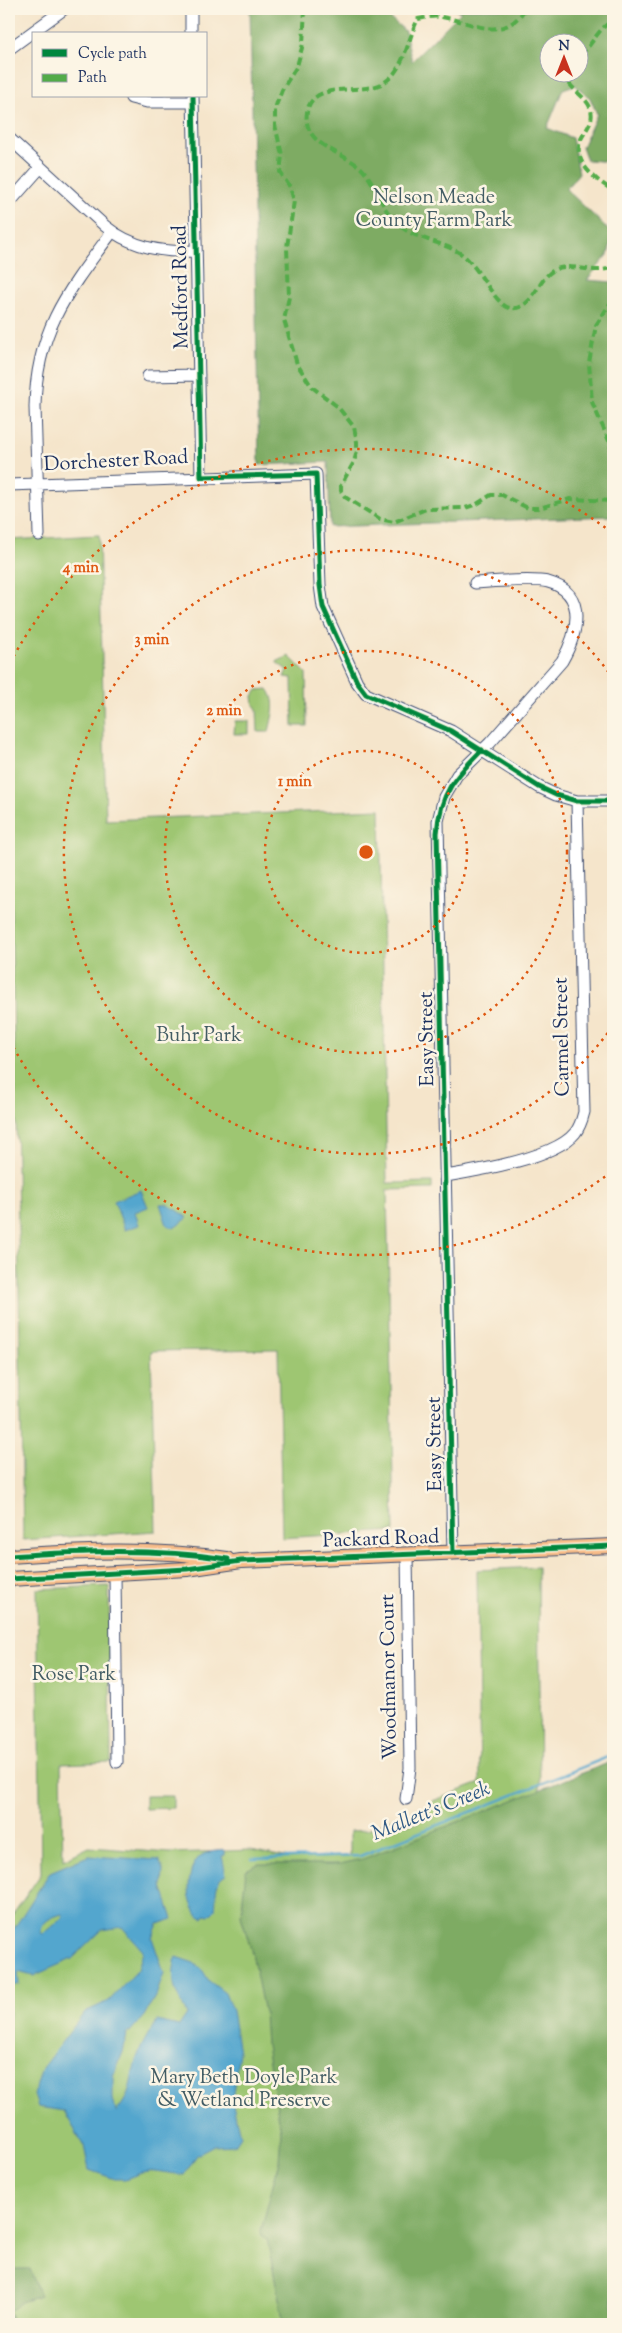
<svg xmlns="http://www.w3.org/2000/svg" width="622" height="2333" viewBox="0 0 622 2333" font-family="'Sorts Mill Goudy',serif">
  <rect width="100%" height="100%" fill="#fcf5e5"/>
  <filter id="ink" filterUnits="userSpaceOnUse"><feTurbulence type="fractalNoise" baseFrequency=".02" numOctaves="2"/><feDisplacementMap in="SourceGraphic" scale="10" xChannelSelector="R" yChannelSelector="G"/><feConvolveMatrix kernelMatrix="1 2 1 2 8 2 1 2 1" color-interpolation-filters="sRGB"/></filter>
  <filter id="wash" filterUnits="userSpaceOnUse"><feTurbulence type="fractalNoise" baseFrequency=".0096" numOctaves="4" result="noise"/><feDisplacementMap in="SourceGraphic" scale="20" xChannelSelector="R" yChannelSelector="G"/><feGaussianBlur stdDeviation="1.12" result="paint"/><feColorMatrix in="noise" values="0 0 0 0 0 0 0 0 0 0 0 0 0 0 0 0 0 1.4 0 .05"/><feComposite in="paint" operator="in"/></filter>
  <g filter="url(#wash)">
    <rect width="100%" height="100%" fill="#f5e5cb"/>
    <path fill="#9ec672" stroke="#5c7a68" d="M99 535 106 820 380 809 387 1183 432 1182V1189L387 1190 394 1531 282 1538 278 1349 151 1351 156 1531 23 1540 17 1162 9 828V540Z
      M289 656 306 673 307 726H293L292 678 284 677 287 670 276 662Z
      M268 689C278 703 272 716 269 732H258L257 709 254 705 253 696 257 690Z
      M235 721H249V734H234Z
      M538 1567 540 1797 613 2059 547 2324H9V1920L41 1874 37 1589 109 1586 111 1762 61 1764 63 1860 89 1847 171 1853 251 1850 289 1858 350 1856V1831L367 1830 391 1819C412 1831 423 1823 430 1802L480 1783 477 1570Z
      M145 1796H173V1808L145 1809Z"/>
    <path fill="#7eab64" stroke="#4c6d61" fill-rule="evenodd" d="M250 9H380L405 31 412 61 461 12 453 9H613V162L587 160 582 147 597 114 590 98 575 85 563 89 547 128 572 138 579 173 566 189 613 234 608 255 587 280 613 282V516L330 527 328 462 259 465ZM550 42H580V72H550Z
      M613 1761V2324H284L267 2239 262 2236 261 2231 279 2161 281 2132 266 2045 264 2013 252 1953 241 1916 246 1870 258 1864H340L363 1859Z
      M9 2269H30L40 2296 21 2302 9 2312 14 2324H9Z"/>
    <path fill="#53a6ce" stroke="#376a96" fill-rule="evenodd" d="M141 1190 148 1207 135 1212 139 1225 125 1230 114 1201Z
      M160 1204H167L188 1218 174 1228 167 1225Z
      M225 1850V1855L222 1856 226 1875C213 1881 217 1896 215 1910L209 1916 205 1915 203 1918C184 1909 185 1866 202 1855 209 1851 218 1851 225 1850Z
      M88 1856 159 1860 163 1870 162 1886 173 1919 158 1924 152 1938 164 1973 157 1993 144 2016 127 2035 123 2052 113 2077V2099L116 2112C133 2094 130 2076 138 2055 143 2042 150 2031 157 2021L179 2026 187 2014C175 1990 170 1985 176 1957L194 1963 203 1971 209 1981 225 1993 232 2011 239 2052 232 2100 240 2136 234 2145 214 2146 197 2155 184 2175 155 2171 141 2173 125 2179H115L89 2170 84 2146 64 2111 38 2107 34 2095 42 2068 85 2012 109 2001 138 1970 143 1951 122 1927 102 1930 72 1959 33 1976 18 1972 19 1984 9 1987V1937L15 1927 50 1872ZM62 1914 63 1917 44 1934 41 1933C41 1921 52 1917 62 1914Z"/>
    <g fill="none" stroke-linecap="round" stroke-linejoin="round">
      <path stroke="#53a6ce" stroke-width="2.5" d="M252 1859 360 1856 613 1755"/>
    </g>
  </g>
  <g filter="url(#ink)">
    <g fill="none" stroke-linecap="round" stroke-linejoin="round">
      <defs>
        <path id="minor" d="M191 9V34
          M9 49 64 9
          M193 96 201 477
          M131 98 147 102H193
          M9 138 105 226C132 248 163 253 196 251
          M9 203 40 168
          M148 376 199 375
          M9 485 316 474 320 585 323 607 357 682 366 694 451 731 539 787 556 795 577 801H613
          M39 535 35 407C36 330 68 291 112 232
          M446 1176C477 1171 555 1158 575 1133 580 1127 582 1120 584 1112L577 801
          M453 1553 438 821 444 797 457 775 490 743 562 661C577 635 589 593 548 582 533 578 492 582 475 583
          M115 1572 117 1762
          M406 1799 410 1768 407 1554"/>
        <path id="major" d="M9 1556C83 1551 154 1548 227 1559
          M9 1579 187 1569 241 1561 613 1546"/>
      </defs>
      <use href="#minor" stroke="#3c4a6e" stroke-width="13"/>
      <use href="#major" stroke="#3c4a6e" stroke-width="16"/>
      <use href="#minor" stroke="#fff" stroke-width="11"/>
      <use href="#major" stroke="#f8bd89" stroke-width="14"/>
      <path stroke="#52ab49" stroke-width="4" stroke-dasharray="8 4" stroke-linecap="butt" d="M305 9 303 44 297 66 282 90 275 108V125L282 155 280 172 290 187 294 201 287 247 289 297 284 320 297 364 312 387 338 407 354 427 357 442V451L354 462 341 485V491L345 497 380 519 394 522 426 509 465 508 477 504 491 495H502L528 508H539L570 499 613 501
        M525 9C502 44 474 22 442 17 434 16 426 17 418 19 407 40 404 75 379 85 357 94 312 81 307 112 302 146 342 151 361 168 378 185 381 212 401 227 419 240 442 242 460 253 479 265 495 306 510 308 533 311 537 279 554 270 570 261 594 276 613 267
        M580 55C593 45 598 27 613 21
        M565 72C566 89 587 95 591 110 594 122 586 129 581 139 571 161 596 181 613 190
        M613 299 596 325 589 363 592 402 609 441 613 458"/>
      <defs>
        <path id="cycleway" d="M193 96 201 477 316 474 320 585 323 607 357 682 366 694 451 731 539 787 556 795 577 801H613
          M453 1553 437 833C440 793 455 777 482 750
          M9 1556C83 1551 154 1548 228 1559
          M9 1579 187 1569 241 1561 613 1546"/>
      </defs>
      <use href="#cycleway" stroke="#fcf5e5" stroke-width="8"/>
      <use href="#cycleway" stroke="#00873e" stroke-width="5"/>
    </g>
  </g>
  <g fill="none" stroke="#de5710" stroke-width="2.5" stroke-dasharray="2.5 5">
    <circle cx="366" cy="852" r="101"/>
    <circle cx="366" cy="852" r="201"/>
    <path d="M612 1027A302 302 0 1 1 612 677"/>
    <path d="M611 1172A403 403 0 0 1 10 1041M10 663A403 403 0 0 1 611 532"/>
  </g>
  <g text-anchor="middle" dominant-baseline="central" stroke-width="5" stroke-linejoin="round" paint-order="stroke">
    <g font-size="20" fill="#425c64" stroke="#fcf5e5">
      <text x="434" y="198">Nelson Meade<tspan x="434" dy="23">County Farm Park</tspan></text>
      <text x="199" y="1036">Buhr Park</text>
      <text x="74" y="1675">Rose Park</text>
      <text x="244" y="2078">Mary Beth Doyle Park<tspan x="244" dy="23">&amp; Wetland Preserve</tspan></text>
    </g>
    <g font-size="20" fill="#1b2f5e" stroke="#fcf5e5">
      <text transform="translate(182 287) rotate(-91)">Medford Road</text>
      <text transform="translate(116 462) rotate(-3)">Dorchester Road</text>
      <text transform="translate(563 1037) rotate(-91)">Carmel Street</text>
      <text transform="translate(428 1039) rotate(-91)">Easy Street</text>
      <text transform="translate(436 1444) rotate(-91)">Easy Street</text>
      <text transform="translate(381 1540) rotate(-2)">Packard Road</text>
      <text transform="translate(390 1677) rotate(-91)">Woodmanor Court</text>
    </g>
    <g font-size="21" font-style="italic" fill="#2f5985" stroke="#fcf5e5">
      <text transform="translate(431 1812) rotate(-22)">Mallett's Creek</text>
    </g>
  </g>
  <circle cx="366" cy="852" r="8" fill="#de5710" stroke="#fcf5e5" stroke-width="2.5"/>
  <g font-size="15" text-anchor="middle" font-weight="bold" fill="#de5710" stroke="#fcf5e5" stroke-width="5" stroke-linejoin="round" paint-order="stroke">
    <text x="81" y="572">4 min</text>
    <text x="152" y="644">3 min</text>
    <text x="224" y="715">2 min</text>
    <text x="295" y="786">1 min</text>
  </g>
  <rect width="622" height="2333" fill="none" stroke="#fcf5e5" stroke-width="30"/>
  <rect x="32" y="32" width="175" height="65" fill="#fcf5e5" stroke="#a2a6af"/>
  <rect x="42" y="49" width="25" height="8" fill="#00873e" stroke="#a2a6af"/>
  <text x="78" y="58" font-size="15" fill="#1b2f5e">Cycle path</text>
  <rect x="42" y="74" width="25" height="8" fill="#52ab49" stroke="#a2a6af"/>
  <text x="78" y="82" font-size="15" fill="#1b2f5e">Path</text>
  <g transform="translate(564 58)"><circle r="24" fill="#fcf5e5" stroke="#a2a6af"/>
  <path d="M0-4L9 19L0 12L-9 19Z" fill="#c8321e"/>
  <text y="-8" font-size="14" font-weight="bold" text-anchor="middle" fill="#1b2f5e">N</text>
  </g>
</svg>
